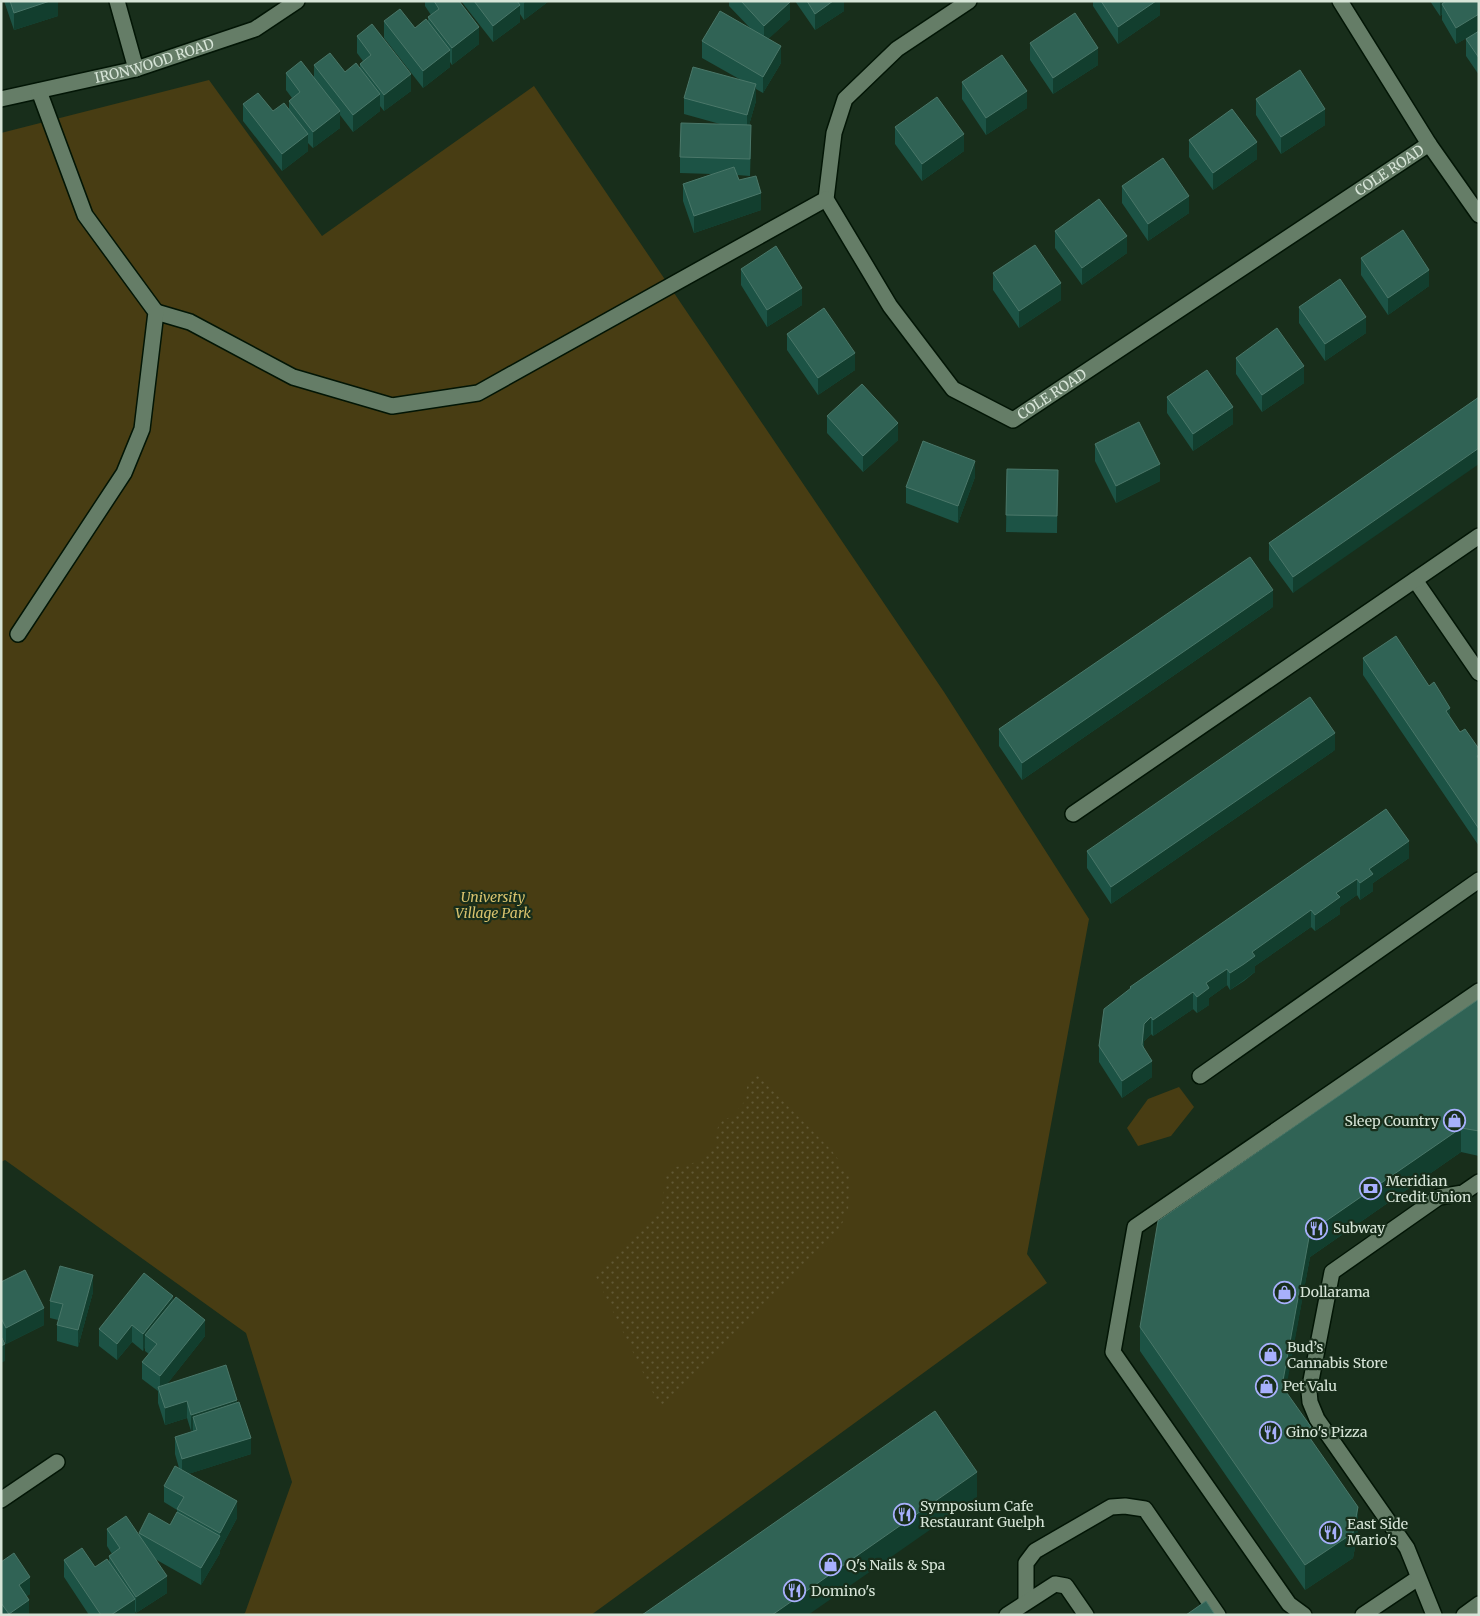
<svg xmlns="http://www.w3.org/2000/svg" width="1480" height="1616" viewBox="0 0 1480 1616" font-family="Merriweather,serif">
  <defs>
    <pattern id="garden-dots" width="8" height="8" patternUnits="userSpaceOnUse" patternTransform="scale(1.25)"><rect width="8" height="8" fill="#483d13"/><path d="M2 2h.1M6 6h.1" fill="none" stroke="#625935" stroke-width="1.8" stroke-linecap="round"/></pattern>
  </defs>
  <rect width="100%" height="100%" fill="#182e1b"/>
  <path fill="#483d13" d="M209 80 322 236 534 86 944 692 1089 919 1027 1254 1047 1283 591 1615H243L245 1613 292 1482 246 1333 5 1160 1 1162V133Z
    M1179 1087 1194 1107 1171 1136 1138 1146 1127 1128 1148 1099Z"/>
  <path fill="url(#garden-dots)" d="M758 1076 832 1151 850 1176 848 1212 834 1239 660 1407 596 1277 662 1206 666 1174 673 1167 684 1166 699 1161 714 1145 718 1127 723 1120 731 1117 746 1100 747 1087 750 1078Z"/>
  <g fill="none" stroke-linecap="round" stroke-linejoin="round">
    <defs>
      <g id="minor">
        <path d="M117 1 136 69"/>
        <path id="s1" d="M969 1 897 49 845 99 834 133 826 199 890 306 953 389 1013 420 1429 144"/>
        <path d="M1340 1 1429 144 1479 215"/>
        <path id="s2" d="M1 99 136 69 255 29 297 1"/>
        <path d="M156 312 190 322 293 377 392 406 478 393 826 199"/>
        <path d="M1415 580 1479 673"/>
        <path d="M18 634 124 473 142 429 156 312 85 215 39 91"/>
        <path d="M1073 814 1479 536"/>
        <path d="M1200 1076 1479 880"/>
        <path d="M1 1500 57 1462"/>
        <path d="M1026 1602V1563L1035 1551 1111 1507 1125 1506 1145 1509 1218 1615"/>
        <path d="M1007 1615 1055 1584 1066 1586 1086 1615"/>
        <path d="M1304 1615 1289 1604 1113 1352 1135 1227 1479 991"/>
        <path d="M1363 1615 1418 1578"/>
        <path d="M1434 1615 1407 1548 1317 1419 1310 1402 1309 1391 1332 1272 1439 1197 1463 1193 1479 1182"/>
        <path d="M1464 1615 1479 1604"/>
      </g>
    </defs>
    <use href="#minor" stroke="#021505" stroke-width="18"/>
    <use href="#minor" stroke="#657d67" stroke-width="15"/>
  </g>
  <path fill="#1c5345" d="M4 1H58V16L14 30Z
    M425 1H459L479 44 452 65 450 62V67L423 88 384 38V21L415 28 428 22V17L431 15 425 6Z
    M461 1H549L524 20 520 14V22L493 42Z
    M729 1H789L790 19 768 39 781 63 763 93 756 89V101L749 125 751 142 750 176 737 175 739 180 761 210 694 233 683 201V184L712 174 680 173V157L720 124 684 114V98L741 80 702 58V41L751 29 729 6Z
    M795 1H844V11L815 30Z
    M1093 1H1160V15L1118 44 1093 6Z
    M1430 1H1479V75L1466 56V39L1479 31 1456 44 1442 20V14L1440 16Z
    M357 36 411 91 384 111 380 106V111L353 132 340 115V128L313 148 308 143V151L282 171 243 121V104L273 111 289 109V101L292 98 286 90V73L314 78V65L345 72 360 68V64L363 61 357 53Z
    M1030 43 1098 65 1053 94 1030 60Z
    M962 82 1027 108 986 135 962 99Z
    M1256 99 1325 125 1281 154 1256 115Z
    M895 127 964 151 922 181 895 144Z
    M1189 140 1257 159 1213 190 1189 157Z
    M1122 186 1189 213 1148 241 1122 203Z
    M1055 231 1127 253 1082 285 1055 248Z
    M1361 258 1429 286 1388 315 1361 275Z
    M741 269 802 305 767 327 741 285Z
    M993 273 1061 300 1019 328 993 290Z
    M1299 307 1366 333 1325 361 1299 323Z
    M787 334 855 370 818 395 787 350Z
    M1236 358 1304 383 1262 412 1236 374Z
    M1167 397 1233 424 1193 451 1167 413Z
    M1479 397 1293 593 1269 560V543Z
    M827 416 898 440 863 472 827 433Z
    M1095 444 1160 481 1116 503 1095 461Z
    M1007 469 1058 470 1057 533 1006 532Z
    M975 477 958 523 906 503V487Z
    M1273 607 1022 780 999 746V729Z
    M1363 658 1450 717 1460 732 1479 749V846L1363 675Z
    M1335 750 1111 904 1087 868V851Z
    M1386 809 1409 858 1373 883V891L1360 900 1357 895 1340 907V914L1315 931 1311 927 1255 966V972L1244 981 1230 990 1227 985 1209 998V1005L1197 1013 1193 1009 1153 1036 1151 1034 1144 1041V1048L1152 1077 1122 1098 1099 1062V1046L1130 989V987Z
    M1479 999V1156L1461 1152 1310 1257 1285 1391 1358 1532 1353 1558 1305 1590 1140 1351V1327Z
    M1 1282 44 1325 6 1344 1 1335Z
    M93 1292 78 1347 57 1341V1325L58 1320 50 1318V1301Z
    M173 1300 205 1336 167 1384 237 1403 251 1454 188 1474 237 1518 220 1550V1553L201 1585 155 1559 167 1593 136 1613 135 1611V1615H89L64 1577V1560L95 1567 109 1561V1556L112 1554 107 1546V1529L139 1535V1533L170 1525 177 1512V1510L164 1502V1486L179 1468 175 1454V1437L193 1432V1431H191L187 1418 165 1425 158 1403V1391L142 1379V1362L149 1354 145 1351V1347L143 1351 132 1342 117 1360 99 1346V1329Z
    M1 1562 30 1594 26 1596 29 1615H1Z"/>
  <path fill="#123e2e" d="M50 1H58V16L14 30V13Z
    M527 1H549L524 20V3Z
    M833 1H844V11L815 30V14Z
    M1156 1H1160V15L1118 44V27Z
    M1440 1H1460L1442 4V14L1440 16Z
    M790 2V19L764 43V26Z
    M520 5V22L493 42V26Z
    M1479 14V31L1456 44V28Z
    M479 27V44L452 65V48Z
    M781 46V63L763 93V77Z
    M1098 48V65L1053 94V78Z
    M450 50V67L423 88V71Z
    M411 74V91L384 111V95Z
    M756 84V101L747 132V115Z
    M1027 91V108L986 135V118Z
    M380 94V111L353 132V115Z
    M1325 109V125L1281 154V137Z
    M340 111V128L313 148V132Z
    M308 134V151L282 171V154Z
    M964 134V151L922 181V164Z
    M1257 142V159L1213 190V173Z
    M761 193V210L694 233V216Z
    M1189 196V213L1148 241V224Z
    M1127 236V253L1082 285V268Z
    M1429 270V286L1388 315V298Z
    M1061 283V300L1019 328V311Z
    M802 288V305L767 327V310Z
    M1366 317V333L1325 361V344Z
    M855 353V370L818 395V378Z
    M1304 366V383L1262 412V395Z
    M1233 407V424L1193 451V434Z
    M898 423V440L863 472V456Z
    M1479 448V464L1293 593V577Z
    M975 461V477L958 523V506Z
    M1160 464V481L1116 503V486Z
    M1273 590V607L1022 780V763Z
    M1450 708V724L1446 711Z
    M1335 733V750L1111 904V887Z
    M1409 841V858L1373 883V891L1360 900V883L1369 869Z
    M1357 879V895L1340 907V914L1315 931V915L1336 893Z
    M1311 910V927L1255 966V972L1230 990V973L1252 952Z
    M1227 969V985L1209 998V1005L1197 1013V997L1206 983Z
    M1193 992V1009L1153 1036V1020Z
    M1151 1017V1034L1144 1041 1142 1062V1045L1144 1024Z
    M1152 1061V1077L1122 1098V1081Z
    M1461 1128V1152L1310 1257 1282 1411V1386L1310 1232Z
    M93 1275V1292L78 1347V1330Z
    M173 1296V1313L145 1335V1347L143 1351V1334Z
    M44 1308V1325L6 1344V1328Z
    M205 1320V1336L160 1393V1376Z
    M132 1325V1342L117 1360V1344Z
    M5 1344V1361L1 1363V1346Z
    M237 1400V1417H193V1431H191V1415Z
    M187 1401V1418L165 1425V1408Z
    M1311 1427V1452L1305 1431Z
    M251 1438V1454L182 1476V1459Z
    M977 1472V1497L808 1615H772Z
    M237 1501V1518L220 1550V1533Z
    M1358 1507V1532L1353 1558 1305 1590V1565Z
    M220 1536V1553L201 1585V1568Z
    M167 1576V1593L136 1613V1597Z
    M30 1577V1594L19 1602V1585Z
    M135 1599V1615H111Z
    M29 1600V1615H9V1614Z"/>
  <path fill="#306355" stroke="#4a7769" d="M10 1H50L14 13Z
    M434 1H459L479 27 452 48 428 17 439 9Z
    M474 1H517L520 5 493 26Z
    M741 1H789L790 2 764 26Z
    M807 1H833L815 14Z
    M1101 1H1156L1118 27Z
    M1446 1H1479V14L1456 28 1442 4Z
    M400 9 415 28 426 19 450 50 423 71 384 21Z
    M720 11 781 46 763 77 702 41Z
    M1075 13 1098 48 1053 78 1030 43Z
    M372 24 411 74 384 95 360 64 371 55 357 36Z
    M1479 31V58L1466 39Z
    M330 53 345 72 356 63 380 94 353 115 314 65Z
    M1002 55 1027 91 986 118 962 82Z
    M301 61 340 111 313 132 289 101 300 92 286 73Z
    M693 67 756 84 747 115 684 98Z
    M1300 70 1325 109 1281 137 1256 99Z
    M258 93 273 111 284 103 308 134 282 154 243 104Z
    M937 97 964 134 922 164 895 127Z
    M1232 109 1257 142 1213 173 1189 140Z
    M681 123 751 125 750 159 680 157Z
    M1163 158 1189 196 1148 224 1122 186Z
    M734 167 739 180 756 176 761 193 694 216 683 184Z
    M1099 199 1127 236 1082 268 1055 231Z
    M1403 230 1429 270 1388 298 1361 258Z
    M1035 245 1061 283 1019 311 993 273Z
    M776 246 802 288 767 310 741 269Z
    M1340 279 1366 317 1325 344 1299 307Z
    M824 308 855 353 818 378 787 334Z
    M1277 328 1304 366 1262 395 1236 358Z
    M1207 370 1233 407 1193 434 1167 397Z
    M862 384 898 423 863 456 827 416Z
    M1479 397V448L1293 577 1269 543Z
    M1139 422 1160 464 1116 486 1095 444Z
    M923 441 975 461 958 506 906 487Z
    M1007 469 1058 470 1057 516 1006 515Z
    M1250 557 1273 590 1022 763 999 729Z
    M1396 636 1429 686 1434 682 1450 708 1446 711 1460 732 1465 729 1479 749V755L1477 756 1479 759V829L1363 658Z
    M1310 697 1335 733 1111 887 1087 851Z
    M1386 809 1409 841 1369 869 1373 874 1360 883 1357 879 1336 893 1340 897 1315 915 1311 910 1252 952 1255 956 1244 964 1230 973 1227 969 1206 983 1209 988 1197 997 1193 992 1153 1020 1151 1017 1144 1024 1142 1045 1152 1061 1122 1081 1099 1046 1104 1009 1131 988 1130 987Z
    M1479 999V1131L1461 1128 1310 1232 1282 1386 1311 1427 1305 1431 1358 1507 1353 1533 1305 1565 1140 1327 1158 1221Z
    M60 1266 93 1275 78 1330 57 1325 63 1304 50 1301Z
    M25 1270 44 1308 6 1328 1 1318V1282Z
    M144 1273 173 1296 143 1334 132 1325 117 1344 99 1329Z
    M176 1297 205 1320 160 1376 142 1362 157 1344 145 1335Z
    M1 1336 5 1344 1 1346Z
    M226 1365 237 1400 191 1415 187 1401 165 1408 158 1387Z
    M239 1402 251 1438 182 1459 175 1437 197 1430 193 1417Z
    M935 1411 977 1472 772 1615H642Z
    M175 1466 237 1501 220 1533 177 1509 184 1497 164 1486Z
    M177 1512 220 1536 201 1568 139 1533 149 1513 170 1525Z
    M126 1516 167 1576 136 1597 109 1556 120 1548 107 1529Z
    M82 1548 95 1567 107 1559 135 1599 111 1615H101L64 1560Z
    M14 1553 30 1577 19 1585 29 1600 9 1614 1 1603V1562Z
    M1206 1601 1215 1615H1186Z"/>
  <defs>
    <symbol id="shop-ring" viewBox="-11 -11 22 22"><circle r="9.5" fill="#182e1b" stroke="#a7b0fc" stroke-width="1.5"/><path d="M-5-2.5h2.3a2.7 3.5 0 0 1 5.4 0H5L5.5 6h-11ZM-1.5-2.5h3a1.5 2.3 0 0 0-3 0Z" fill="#a7b0fc"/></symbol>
    <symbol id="bank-ring" viewBox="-11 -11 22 22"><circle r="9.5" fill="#182e1b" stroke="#a7b0fc" stroke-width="1.5"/><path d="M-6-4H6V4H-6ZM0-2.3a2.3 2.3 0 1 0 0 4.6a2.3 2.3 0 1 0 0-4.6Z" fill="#a7b0fc"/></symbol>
    <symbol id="restaurant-ring" viewBox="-11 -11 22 22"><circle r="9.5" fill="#182e1b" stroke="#a7b0fc" stroke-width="1.5"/><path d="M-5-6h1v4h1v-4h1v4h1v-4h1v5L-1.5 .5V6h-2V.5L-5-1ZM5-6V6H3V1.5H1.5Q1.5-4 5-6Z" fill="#a7b0fc"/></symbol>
  </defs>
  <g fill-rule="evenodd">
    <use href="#shop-ring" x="1442" y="1108" width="25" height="25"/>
    <use href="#bank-ring" x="1358" y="1176" width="25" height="25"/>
    <use href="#restaurant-ring" x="1304" y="1216" width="25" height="25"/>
    <use href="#shop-ring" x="1272" y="1280" width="25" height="25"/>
    <use href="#shop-ring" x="1258" y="1342" width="25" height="25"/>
    <use href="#shop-ring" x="1254" y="1374" width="25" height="25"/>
    <use href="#restaurant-ring" x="1258" y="1420" width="25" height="25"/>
    <use href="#restaurant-ring" x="892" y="1502" width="25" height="25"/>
    <use href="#restaurant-ring" x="1318" y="1520" width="25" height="25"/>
    <use href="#shop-ring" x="818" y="1552" width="25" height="25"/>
    <use href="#restaurant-ring" x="782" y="1578" width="25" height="25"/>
  </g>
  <g text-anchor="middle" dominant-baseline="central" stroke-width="4.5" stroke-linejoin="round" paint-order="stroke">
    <g font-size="14" fill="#d7e5d8" stroke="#182e1b">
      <text stroke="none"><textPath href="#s2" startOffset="158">IRONWOOD ROAD</textPath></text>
      <text stroke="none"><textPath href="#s1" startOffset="1009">COLE ROAD</textPath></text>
      <text stroke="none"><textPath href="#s1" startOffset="604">COLE ROAD</textPath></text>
    </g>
    <g font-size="14" font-style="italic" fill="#d8c26d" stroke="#182e1b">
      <text x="493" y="897">University<tspan x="493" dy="16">Village Park</tspan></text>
    </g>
    <g font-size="14" fill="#d7e5d8" stroke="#182e1b" text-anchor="start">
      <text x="1439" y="1121" text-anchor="end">Sleep Country</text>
      <text x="1386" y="1181">Meridian<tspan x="1386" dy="16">Credit Union</tspan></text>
      <text x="1333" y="1228">Subway</text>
      <text x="1300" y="1292">Dollarama</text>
      <text x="1287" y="1347">Bud’s<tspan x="1287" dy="16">Cannabis Store</tspan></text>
      <text x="1283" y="1386">Pet Valu</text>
      <text x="1286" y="1432">Gino's Pizza</text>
      <text x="920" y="1506">Symposium Cafe<tspan x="920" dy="16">Restaurant Guelph</tspan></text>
      <text x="1347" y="1524">East Side<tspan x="1347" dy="16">Mario's</tspan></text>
      <text x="846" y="1565">Q's Nails &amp; Spa</text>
      <text x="811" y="1591">Domino's</text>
    </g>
  </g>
  <rect width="1480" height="1616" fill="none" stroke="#d7e5d8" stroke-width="5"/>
</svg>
